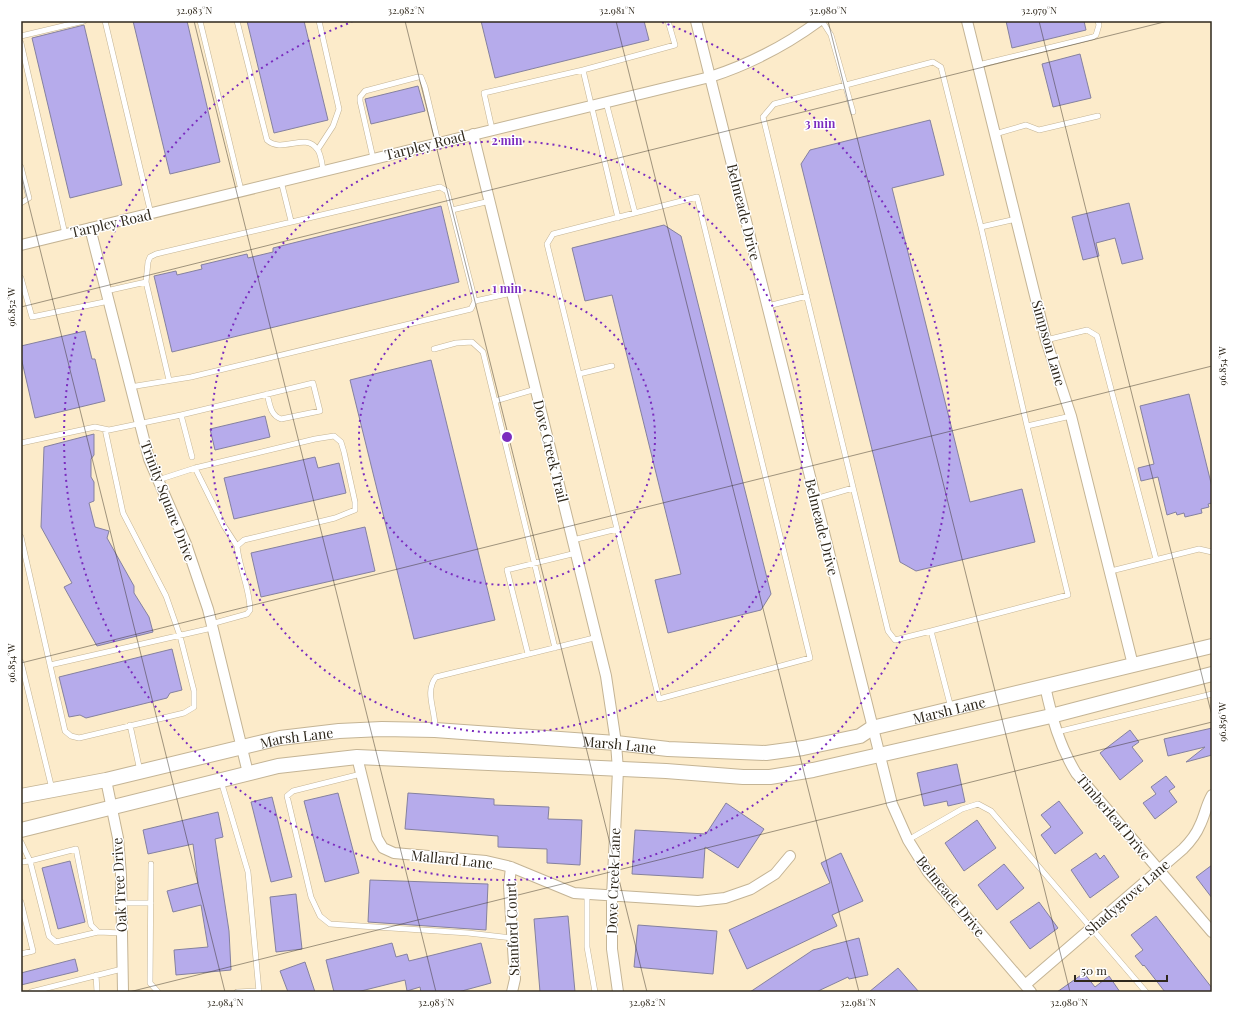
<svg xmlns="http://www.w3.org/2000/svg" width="1233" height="1013" viewBox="0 0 1233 1013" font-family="'Playfair Display',serif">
  <rect width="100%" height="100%" fill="#fcebca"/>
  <path fill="#b6abeb" stroke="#85819f" d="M133 21H187L220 162 170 174Z
    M247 21H304L328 120 274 133Z
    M481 21H644L649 40 495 78Z
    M1006 21H1084L1086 30 1012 48Z
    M84 25 122 185 70 198 32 38Z
    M1080 54 1091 98 1053 107 1042 64Z
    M418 86 425 111 371 124 365 99Z
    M930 120 944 175 892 188 970 502 1022 489 1035 542 916 571 900 562 801 164 810 150Z
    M1129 203 1143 259 1122 264 1115 238 1096 243 1099 256 1083 260 1072 217Z
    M441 206 459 282 172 352 154 276 176 271 177 275 202 269 201 265 247 254 248 258 273 252V248Z
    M664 225 681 236 771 594 761 610 668 633 655 580 681 574 612 295 585 301 572 248Z
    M85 331 92 359H95L105 401 35 418 21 357V346Z
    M431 360 495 620 414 639 350 380Z
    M1189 394 1212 487V503L1208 504 1209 507 1201 509 1202 513 1185 517 1184 513 1177 515 1176 512 1167 515 1158 477 1141 481 1138 468 1154 464 1140 406Z
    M265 416 270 437 215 450 210 429Z
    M94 434V455L91 459V477L94 482V501L89 503 95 527 109 531 107 538 134 586V593L149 617 153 632 97 646 64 587 72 583 41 527 44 447Z
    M315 457 318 468 339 463 346 493 234 519 224 478Z
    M365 527 375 571 261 597 251 553Z
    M172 649 182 690 170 693 167 698 86 718 80 715 69 717 59 677Z
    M1212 728V755L1186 762 1205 747 1168 756 1164 739Z
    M1130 730 1139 742 1132 747 1143 761 1120 780 1100 753Z
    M957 764 965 802 948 806 947 801 924 806 917 773Z
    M1166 776 1175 787 1169 791 1177 802 1155 819 1143 803 1156 794 1151 787Z
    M338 793 359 873 325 882 304 801Z
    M408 793 494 799V805L549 807 548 819 582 820 580 865 547 863V849L498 847V836L405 829Z
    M272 797 292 877 271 882 251 802Z
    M1059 801 1083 833 1055 854 1041 835 1051 827 1041 815Z
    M726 803 764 829 738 868 705 847 703 878 632 874 635 830 706 834Z
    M218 812 223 837 215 839 229 931 231 970 176 975 174 950 208 947 201 905 173 912 167 891 198 883 193 844 148 854 143 830Z
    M977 820 996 848 964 871 945 843Z
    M841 853 863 901 832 915 837 926 747 969 729 930 830 883 821 863Z
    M1096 853 1100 859 1104 855 1119 877 1090 898 1071 870Z
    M70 861 85 922 58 929 42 868Z
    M1004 864 1024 888 997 910 978 885Z
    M1212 865V898L1196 877Z
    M370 880 488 884 486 930 368 922Z
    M296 894 302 949 276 952 270 897Z
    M1039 902 1058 928 1030 949 1010 922Z
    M568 916 575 992H540L534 919Z
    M1156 916 1212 988V992H1165L1144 965 1143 966 1135 956 1143 950 1131 935Z
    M638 925 717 931 713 974 634 967Z
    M859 938 868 975 849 979 848 977 816 992H750L813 950Z
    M392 943 396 957 407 954 409 961 481 943 491 983 458 992H421L420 987 407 991 405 980 357 992H334L326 960Z
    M75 959 78 971 21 985V973Z
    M305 962 315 992H288L280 971Z
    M898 968 919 992H869Z
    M1084 973 1095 987 1109 976 1120 992H1057Z"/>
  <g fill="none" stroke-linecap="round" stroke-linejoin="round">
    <defs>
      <path id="service" d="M105 21 151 214
        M200 21 241 190
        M237 21 267 140C282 154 305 132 317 149 321 153 322 164 323 170
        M822 21 831 35 853 112
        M21 36 84 21
        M21 43 65 234
        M978 65 1093 37 1096 35 1099 25 1098 21
        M583 70 675 45 668 21
        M606 102 635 213
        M492 129 484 93 583 70 618 218
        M995 134 1026 125 1039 130 1098 116
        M318 149 333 126 339 109 319 21
        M373 158 360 101V97L365 91 418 77H421L425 87 438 142
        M21 167 29 198 21 203
        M281 181 291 221
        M452 210 490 201
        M981 227 1016 219
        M21 278 32 317 109 301
        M106 291 146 282
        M475 301 512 293
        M768 306 807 296
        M1046 340 1087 330 1097 336 1156 559
        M434 349 456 343 472 342 483 352 555 648
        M579 374 612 366
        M130 387 191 377 471 309 475 301 447 191 440 187 156 254 150 257 148 262 146 282 169 380
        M495 401 536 389
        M181 415 313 383 320 411 281 419C270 415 270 404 267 394
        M21 443 95 427 109 430 181 415 192 457
        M195 468 224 526 237 546
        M158 480 195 468 315 439 334 436 341 442 344 452 355 502V510L335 518 244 540 237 546C239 568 250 588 250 610L247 614 211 624
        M815 499 853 488
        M21 537 50 665 212 628
        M573 540 617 529 547 244 553 234 697 197 810 658 659 699 617 529
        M1111 571 1199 549 1212 552
        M931 631 1068 595 1027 426
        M528 654 507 570 576 553
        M21 662 52 789
        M50 665 65 731 71 736 79 738 184 713 194 707V691L180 636 166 596 123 513 105 429
        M951 708 931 631 895 640 888 631 763 117 774 104 933 62 941 67 981 227 1027 426 1071 416
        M130 725 140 771
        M435 729C436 711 424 692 436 677L598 637
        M1057 732 1212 694
        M361 774 293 791 287 796 311 897 320 916 330 924 468 933 512 938
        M221 781 248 872 259 992
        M908 840 962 809 978 804 991 811 1146 992
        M21 842 30 861 49 936 56 942 98 932 122 933
        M21 862 30 861 76 849 91 925 98 932
        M151 864 150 983 158 992
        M587 895V947L595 992
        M21 902 33 951 21 954
        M123 903H151
        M96 975 97 992
        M31 992 122 969
        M237 992 258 991"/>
      <path id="minor" d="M696 21 892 804 908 840 928 872 1031 992
        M967 21 1046 340 1071 416 1133 665
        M473 134 606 676 616 743 618 770 612 897V949L618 992
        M90 228 149 459 186 544 208 609 248 773
        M21 245 710 77C750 64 785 46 819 21
        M1045 686C1052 718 1059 745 1076 773L1212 932
        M357 757 377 838 383 848 394 853 486 861 511 867 574 893 698 901 725 898 751 889 775 874 790 856
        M106 780 118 838 121 875 123 992
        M511 867 509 886 515 979 512 992
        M1025 985 1183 849C1190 842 1196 835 1200 825 1205 815 1206 805 1212 795"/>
      <g id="secondary">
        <path id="s1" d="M21 796 106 780 280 738 339 731 382 729 435 730 616 743 668 749 766 753 803 748 860 736 872 728 1212 646"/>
        <path d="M21 830 278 766 357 757 666 771 743 777H770L813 770 1051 716 1212 674"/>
      </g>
    </defs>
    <use href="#service" stroke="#c4b495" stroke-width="6"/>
    <use href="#minor" stroke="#c4b495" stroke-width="12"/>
    <use href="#secondary" stroke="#c4b495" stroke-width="16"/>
    <use href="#service" stroke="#fff" stroke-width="5"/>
    <use href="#minor" stroke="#fff" stroke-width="10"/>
    <use href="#secondary" stroke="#fff" stroke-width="14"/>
  </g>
  <path fill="none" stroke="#2f281c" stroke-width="1" stroke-opacity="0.45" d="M194 21 436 992M405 21 647 992M616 21 859 992M828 21 1070 992M1039 21 1212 716M21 173 225 992M21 307 1168 21M21 663 1212 366M129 992 1212 722"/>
  <g fill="none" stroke="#7b2cbf" stroke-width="2" stroke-dasharray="2 4">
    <circle cx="507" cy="437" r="148"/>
    <circle cx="507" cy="437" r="296"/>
    <path d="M662 22A443 443 0 1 1 352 22"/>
  </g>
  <g text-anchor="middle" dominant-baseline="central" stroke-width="3" stroke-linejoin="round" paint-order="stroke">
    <g font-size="14" fill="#2f281c" stroke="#fff">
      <text transform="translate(425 145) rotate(-14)">Tarpley Road</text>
      <text transform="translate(744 212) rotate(76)">Belmeade Drive</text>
      <text transform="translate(111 223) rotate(-13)">Tarpley Road</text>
      <text transform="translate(1049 343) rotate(74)">Simpson Lane</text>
      <text transform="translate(551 451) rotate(76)">Dove Creek Trail</text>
      <text transform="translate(168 501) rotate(69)">Trinity Square Drive</text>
      <text transform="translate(822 527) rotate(76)">Belmeade Drive</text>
      <text stroke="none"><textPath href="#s1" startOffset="942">Marsh Lane</textPath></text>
      <text stroke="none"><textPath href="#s1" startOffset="282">Marsh Lane</textPath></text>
      <text stroke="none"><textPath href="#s1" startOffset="606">Marsh Lane</textPath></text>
      <text transform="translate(1114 817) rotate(50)">Timberleaf Drive</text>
      <text transform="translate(452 859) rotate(6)">Mallard Lane</text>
      <text transform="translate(613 881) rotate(-88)">Dove Creek Lane</text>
      <text transform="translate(119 885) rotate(-93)">Oak Tree Drive</text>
      <text transform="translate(951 896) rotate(51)">Belmeade Drive</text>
      <text transform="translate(1127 897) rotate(-41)">Shadygrove Lane</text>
      <text transform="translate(512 929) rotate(-92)">Stanford Court</text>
    </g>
  </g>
  <circle cx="507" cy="437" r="6" fill="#7b2cbf" stroke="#fff" stroke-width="2"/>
  <g font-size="12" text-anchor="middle" font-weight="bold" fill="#7b2cbf" stroke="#fff" stroke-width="3" stroke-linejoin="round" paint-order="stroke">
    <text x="820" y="128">3 min</text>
    <text x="507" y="145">2 min</text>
    <text x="507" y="293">1 min</text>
  </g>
  <rect width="1233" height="1013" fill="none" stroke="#ffffff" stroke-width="44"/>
  <path d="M1075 975v6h92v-6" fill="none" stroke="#2f281c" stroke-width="2"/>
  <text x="1081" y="975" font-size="12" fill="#2f281c" stroke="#ffffff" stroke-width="3" paint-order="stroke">50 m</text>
  <rect x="22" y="22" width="1189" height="969" fill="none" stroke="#2f281c" stroke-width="1.5"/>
  <g font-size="10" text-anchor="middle" fill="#2f281c">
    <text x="194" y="14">32.983°N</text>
    <text x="406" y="14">32.982°N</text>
    <text x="617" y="14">32.981°N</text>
    <text x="828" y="14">32.980°N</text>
    <text x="1039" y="14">32.979°N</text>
    <text transform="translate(11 307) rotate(-90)" y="4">96.852°W</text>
    <text transform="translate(1222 366) rotate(-90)" y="4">96.854°W</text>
    <text transform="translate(11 663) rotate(-90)" y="4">96.854°W</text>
    <text transform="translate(1222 722) rotate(-90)" y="4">96.856°W</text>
    <text x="225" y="1006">32.984°N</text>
    <text x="436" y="1006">32.983°N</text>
    <text x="647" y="1006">32.982°N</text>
    <text x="858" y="1006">32.981°N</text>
    <text x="1069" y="1006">32.980°N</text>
  </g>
</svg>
